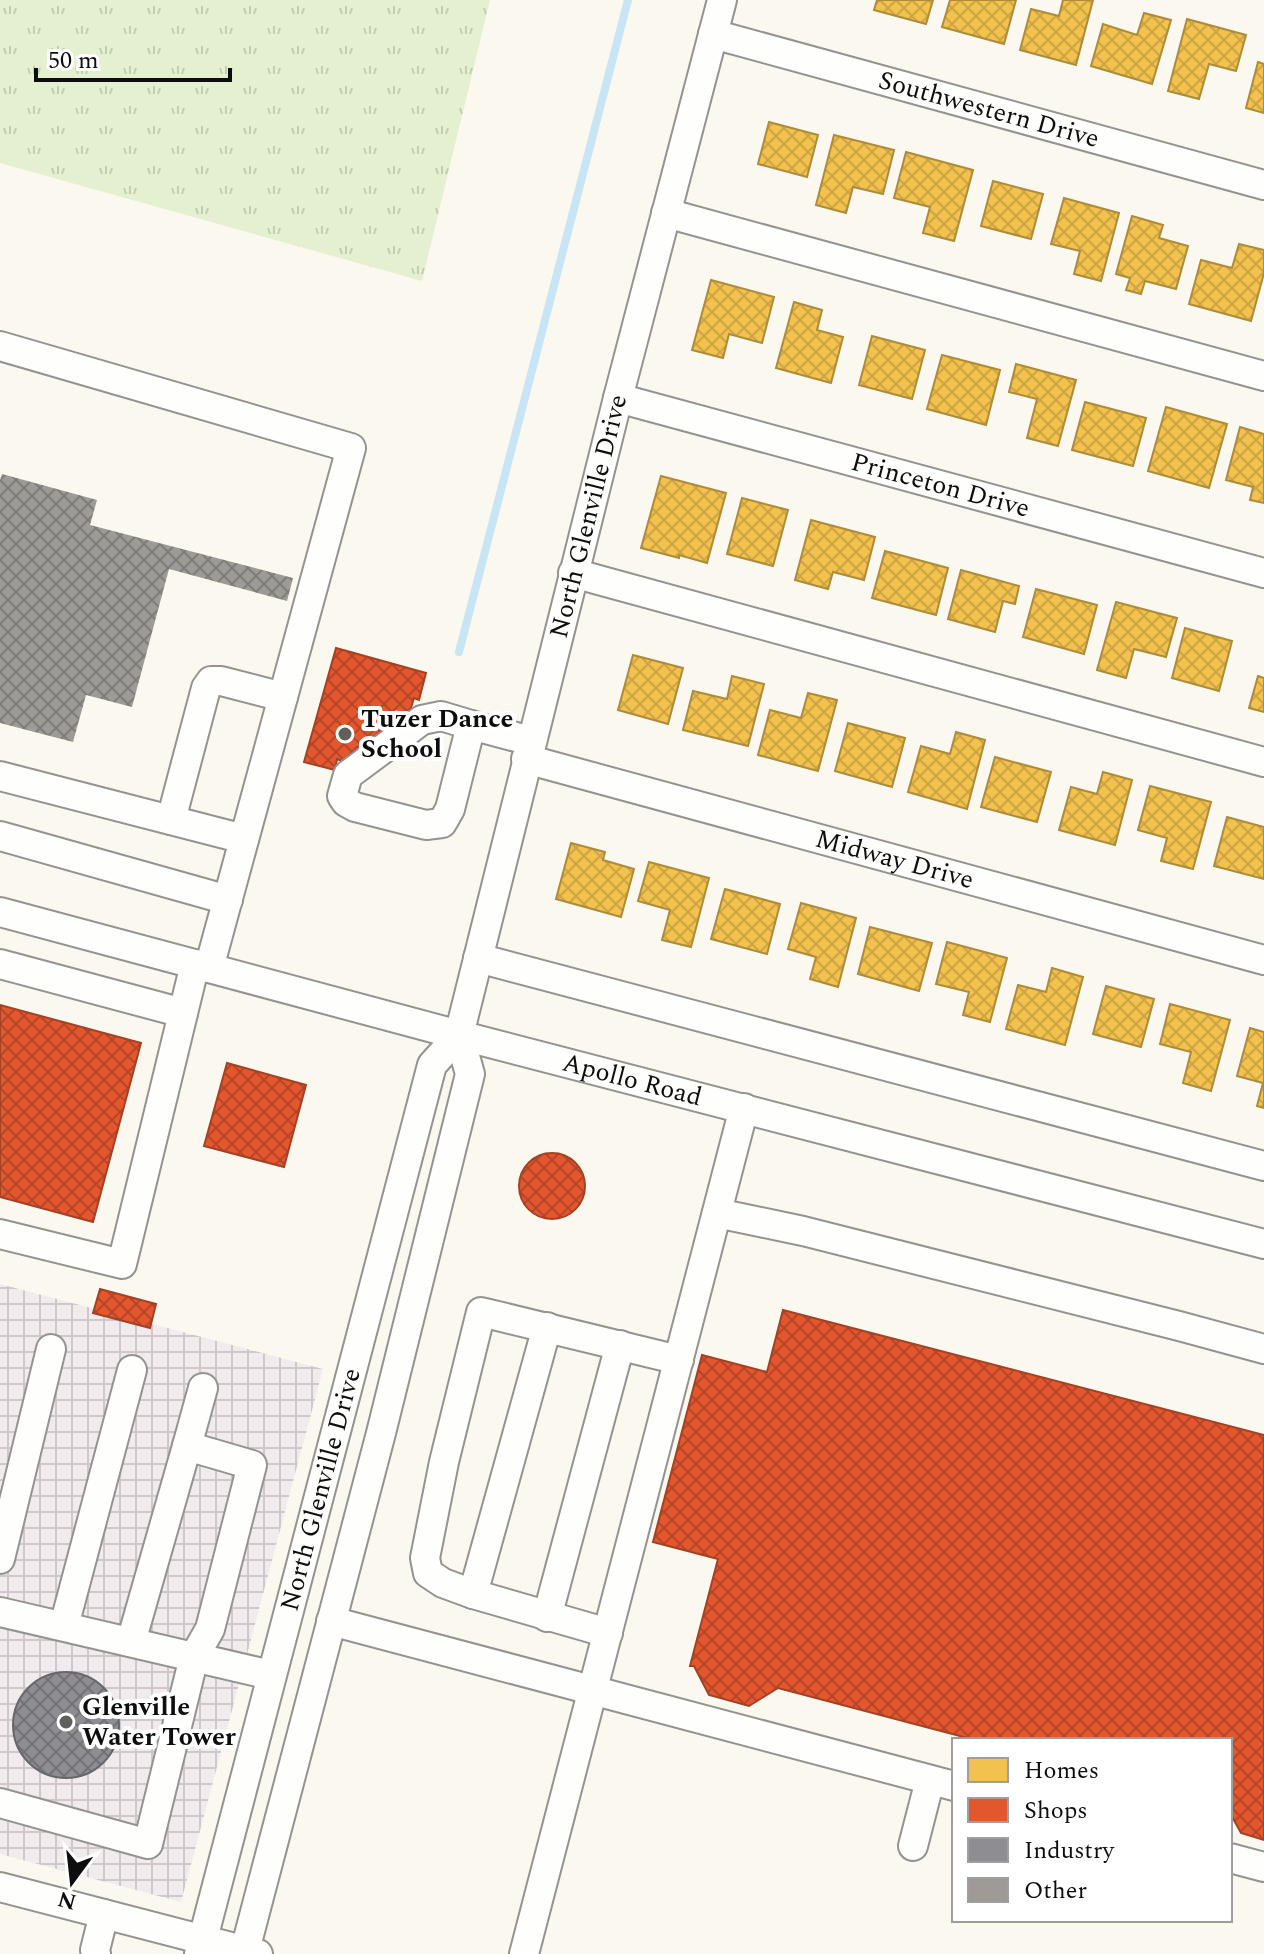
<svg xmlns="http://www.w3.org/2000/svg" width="1264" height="1954" viewBox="0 0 1264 1954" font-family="Spectral,serif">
  <defs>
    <pattern id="industrial-grid" width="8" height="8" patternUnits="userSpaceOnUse" patternTransform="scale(2)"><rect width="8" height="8" fill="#f2ebee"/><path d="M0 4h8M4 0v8" fill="none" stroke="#cec8cb"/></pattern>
    <pattern id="grass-tufts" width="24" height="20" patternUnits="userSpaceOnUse" patternTransform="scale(2)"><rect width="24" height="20" fill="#e4f0d0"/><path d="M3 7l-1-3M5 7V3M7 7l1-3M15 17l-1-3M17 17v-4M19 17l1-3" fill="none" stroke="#c2cdb1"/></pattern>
    <pattern id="homes-cross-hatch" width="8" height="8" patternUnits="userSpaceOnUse" patternTransform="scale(2)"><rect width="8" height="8" fill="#f2c14e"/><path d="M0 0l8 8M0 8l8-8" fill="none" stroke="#cea543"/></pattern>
    <pattern id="shops-cross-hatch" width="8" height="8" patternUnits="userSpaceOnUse" patternTransform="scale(2)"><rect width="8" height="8" fill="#e4572e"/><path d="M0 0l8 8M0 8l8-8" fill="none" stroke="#b74626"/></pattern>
    <pattern id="industry-cross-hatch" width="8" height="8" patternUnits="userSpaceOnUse" patternTransform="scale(2)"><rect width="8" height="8" fill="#8d8d92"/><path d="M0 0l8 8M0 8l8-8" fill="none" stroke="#727276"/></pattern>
    <pattern id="building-cross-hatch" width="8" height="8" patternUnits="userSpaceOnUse" patternTransform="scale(2)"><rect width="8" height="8" fill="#9e9b96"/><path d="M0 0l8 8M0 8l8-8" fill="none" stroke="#7f7d79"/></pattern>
  </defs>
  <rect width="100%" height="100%" fill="#fbf8f0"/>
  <path fill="url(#industrial-grid)" d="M0 1284 323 1369 181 1902 0 1854Z"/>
  <path fill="url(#grass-tufts)" d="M0 0H490L422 281 0 163Z"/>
  <path fill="url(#homes-cross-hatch)" stroke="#ad8b3a" stroke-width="2" d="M877 0H933L926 24 874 10Z
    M950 0H1016L1004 44 942 27Z
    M1063 0H1093L1076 65 1020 50 1031 9 1059 16Z
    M1144 13 1171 20 1152 84 1091 66 1103 24 1137 35Z
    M1187 19 1246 35 1236 71 1209 64 1199 99 1168 91Z
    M1258 62 1264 64V113L1246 108Z
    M769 122 818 135 807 177 758 164Z
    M834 135 894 150 883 194 853 187 846 213 816 205Z
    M906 152 973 170 954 241 923 233 930 207 894 198Z
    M993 181 1043 194 1031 239 981 226Z
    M1064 198 1119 213 1101 281 1074 274 1080 251 1051 244Z
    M1132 216 1163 225 1159 238 1188 246 1176 289 1145 281 1141 294 1126 290 1130 278 1116 274Z
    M1239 244 1264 250V273L1251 321 1189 304 1201 260 1232 268Z
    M711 280 774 297 762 343 729 334 723 358 692 350Z
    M794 302 822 310 817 330 843 337 831 383 776 368Z
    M872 336 925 350 912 399 859 385Z
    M942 355 1000 370 986 425 927 409Z
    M1016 364 1076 380 1058 446 1027 438 1037 399 1009 392Z
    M1085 402 1146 418 1133 466 1072 450Z
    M1166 407 1227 424 1209 488 1148 471Z
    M1240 427 1264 434V503L1250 500 1253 487 1226 480Z
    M661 476 726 493 707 563 679 555V558L641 548Z
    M742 498 788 510 773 566 727 554Z
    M811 520 875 537 864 580 833 572 828 589 795 580Z
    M885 551 948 568 936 615 872 598Z
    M961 570 1019 586 1015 604 1003 601 995 632 948 619Z
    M1036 589 1097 605 1084 654 1023 637Z
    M1116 602 1177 618 1166 657 1134 649 1126 678 1097 670Z
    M1185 628 1232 641 1219 691 1172 678Z
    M633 655 683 668 668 724 618 710Z
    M732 676 764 684 748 746 683 730 693 691 727 699Z
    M1258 676 1264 678V712L1249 708Z
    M808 693 837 700 818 771 758 755 770 710 801 718Z
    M848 723 905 738 892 787 835 771Z
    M956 732 985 740 967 809 908 792 921 746 950 754Z
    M995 757 1051 772 1037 822 981 807Z
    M1103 772 1132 780 1115 845 1059 830 1071 787 1097 794Z
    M1150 786 1211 802 1193 869 1161 861 1167 838 1138 830Z
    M1227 817 1264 827V879L1214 866Z
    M571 843 605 852 603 860 634 869 621 917 556 899Z
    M649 862 709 878 691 947 662 940 670 910 638 901Z
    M725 889 780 904 767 954 711 939Z
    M801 903 856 918 838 987 810 979 816 957 788 949Z
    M870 927 932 943 919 991 858 974Z
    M947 942 1007 958 990 1022 963 1015 969 992 936 984Z
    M1052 968 1083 977 1065 1045 1006 1029 1018 985 1046 992Z
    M1106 986 1154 999 1141 1047 1093 1034Z
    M1170 1004 1230 1020 1211 1091 1183 1083 1191 1052 1160 1044Z
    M1250 1028 1264 1032V1108L1257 1106 1263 1083 1237 1076Z"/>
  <path fill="url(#shops-cross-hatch)" stroke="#a44124" stroke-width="2" d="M336 648 426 673 419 700 414 698 411 708 342 761 337 759 335 770 304 762Z
    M0 1005 141 1043 93 1222 0 1197Z
    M227 1063 306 1085 284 1167 204 1146Z
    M519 1186a33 33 0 1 1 66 0a33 33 0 1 1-66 0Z
    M100 1289 156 1304 150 1328 93 1313Z
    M783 1310 1264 1435V1840L1241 1833 1230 1813V1740H975L778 1688 749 1706 709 1695 694 1666H690L718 1559 653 1542 702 1355 767 1372Z"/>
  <path fill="url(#industry-cross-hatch)" stroke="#67676a" stroke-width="2" d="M13 1725a53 53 0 1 1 106 0a53 53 0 1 1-106 0Z"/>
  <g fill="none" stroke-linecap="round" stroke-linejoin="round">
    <path stroke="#c7e5f4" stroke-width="8" d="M459 652 628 0"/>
  </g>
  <path fill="url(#building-cross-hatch)" d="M2 474 97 500 90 525 293 578 287 601 169 569 132 707 86 695 73 742 0 723V480Z"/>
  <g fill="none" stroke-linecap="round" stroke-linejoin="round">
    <defs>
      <g id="minor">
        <path id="s1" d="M713 34 1264 185"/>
        <path d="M666 213 1264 376"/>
        <path d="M0 346 351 448 209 968"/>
        <path id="s2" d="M618 398 1264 573"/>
        <path d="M573 573 1264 762"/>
        <path d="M441 716 471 725 450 809 442 823 426 825 355 807 346 802 342 796 348 775 422 720Z"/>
        <path d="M471 725 531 741"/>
        <path id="s3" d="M526 759 1264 960"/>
        <path d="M0 776 244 839"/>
        <path d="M171 820 206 688 211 681H221L283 697"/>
        <path d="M0 836 228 900"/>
        <path id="s4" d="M0 912 459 1035 1264 1244"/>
        <path d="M478 958 1264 1166"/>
        <path d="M0 964 183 1013"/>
        <path d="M717 1213 803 1231 1179 1326 1264 1349"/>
        <path d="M0 1234 122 1264 195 964"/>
        <path d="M0 1559 51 1349"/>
        <path d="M473 1594 547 1327"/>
        <path d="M0 1612 271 1675"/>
        <path d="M547 1617 620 1345"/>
        <path d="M331 1621 954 1786"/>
        <path d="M64 1626 132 1370"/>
        <path d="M608 1633 473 1594 443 1583 428 1573 425 1558 444 1462 481 1312 679 1360"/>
        <path d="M131 1642 187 1446"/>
        <path d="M0 1803 148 1844 194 1657 210 1629 252 1465 187 1446 203 1388"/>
        <path d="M913 1846 930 1780"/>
        <path d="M1230 1858 1264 1867"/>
        <path d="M0 1887 258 1954"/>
        <path d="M96 1954 95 1950 104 1914"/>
        <path id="s5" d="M199 1954 432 1065 459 1035 618 398 722 0"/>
        <path d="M244 1954 381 1433 470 1074 459 1035"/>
        <path d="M524 1954 744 1108"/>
      </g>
    </defs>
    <use href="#minor" stroke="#94938f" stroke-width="32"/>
    <use href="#minor" stroke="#fefefd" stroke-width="28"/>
  </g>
  <g fill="#605f5c" stroke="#fff" stroke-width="3">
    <circle cx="345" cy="734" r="8"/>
    <circle cx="66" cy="1722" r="8"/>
  </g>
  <g text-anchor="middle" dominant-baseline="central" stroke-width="8" stroke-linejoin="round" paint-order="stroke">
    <g font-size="26" fill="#0d0d0d" stroke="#fff">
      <text stroke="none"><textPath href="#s1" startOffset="286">Southwestern Drive</textPath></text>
      <text stroke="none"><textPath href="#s2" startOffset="334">Princeton Drive</textPath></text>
      <text stroke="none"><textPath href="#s5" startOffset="1494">North Glenville Drive</textPath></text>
      <text stroke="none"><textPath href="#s3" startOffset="382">Midway Drive</textPath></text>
      <text stroke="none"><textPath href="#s4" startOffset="654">Apollo Road</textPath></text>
      <text stroke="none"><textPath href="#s5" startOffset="480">North Glenville Drive</textPath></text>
    </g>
    <g font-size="26" font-weight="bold" fill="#0d0d0d" stroke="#fff" text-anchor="start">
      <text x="361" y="719">Tuzer Dance<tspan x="361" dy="30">School</tspan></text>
      <text x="82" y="1707">Glenville<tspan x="82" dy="30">Water Tower</tspan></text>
    </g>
  </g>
  <rect x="952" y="1738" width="280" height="184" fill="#ffffff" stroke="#9e9e9e" stroke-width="2"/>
  <rect x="968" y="1758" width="40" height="24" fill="#f2c14e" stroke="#9e9e9e" stroke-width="2"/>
  <text x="1024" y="1778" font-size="24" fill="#0d0d0d">Homes</text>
  <rect x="968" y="1798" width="40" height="24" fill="#e4572e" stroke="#9e9e9e" stroke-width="2"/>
  <text x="1024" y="1818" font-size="24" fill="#0d0d0d">Shops</text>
  <rect x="968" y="1838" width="40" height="24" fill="#8d8d92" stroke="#9e9e9e" stroke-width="2"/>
  <text x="1024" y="1858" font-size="24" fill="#0d0d0d">Industry</text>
  <rect x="968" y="1878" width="40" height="24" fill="#9e9b96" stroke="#9e9e9e" stroke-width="2"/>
  <text x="1024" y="1898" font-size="24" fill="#0d0d0d">Other</text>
  <g transform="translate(72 1882) rotate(195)" stroke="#ffffff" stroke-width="6" paint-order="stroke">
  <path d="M0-6L14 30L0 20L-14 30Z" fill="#0d0d0d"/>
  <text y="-12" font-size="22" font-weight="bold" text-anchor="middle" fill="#0d0d0d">N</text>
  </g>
  <path d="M36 68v12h194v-12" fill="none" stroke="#0d0d0d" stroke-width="4"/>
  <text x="48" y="68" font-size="24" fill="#0d0d0d" stroke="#ffffff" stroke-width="6" paint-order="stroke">50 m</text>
</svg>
